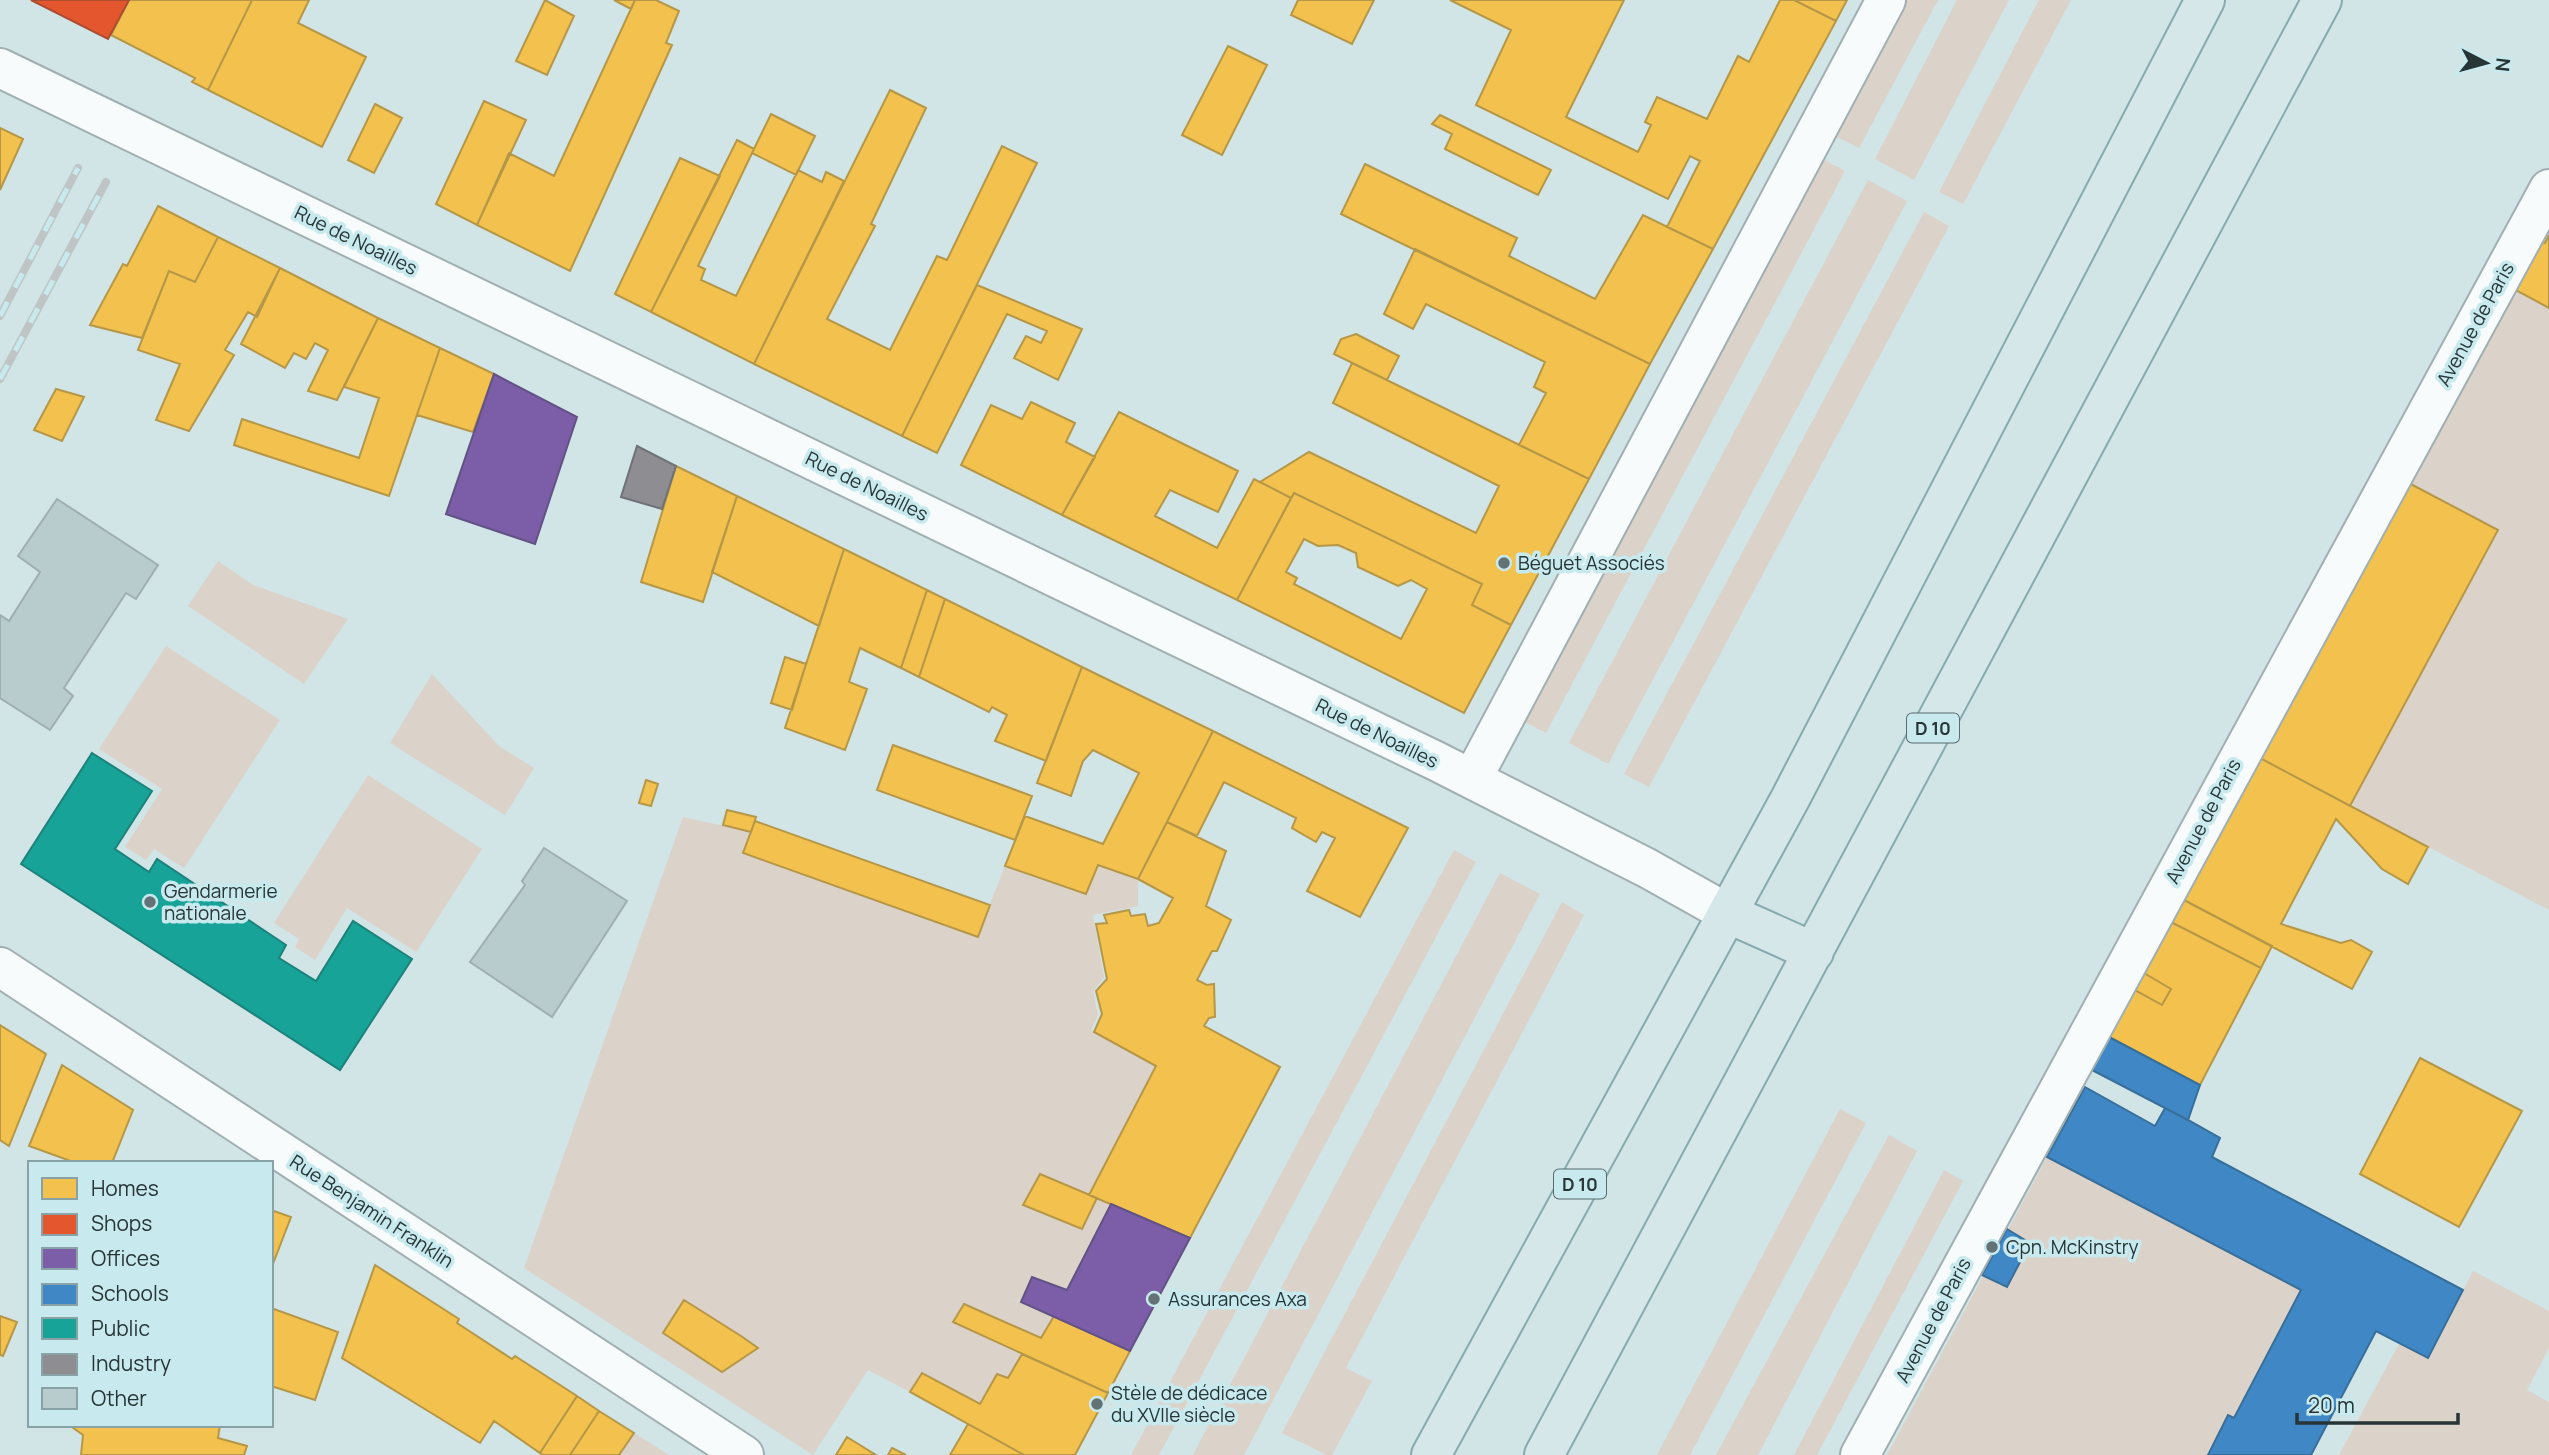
<svg xmlns="http://www.w3.org/2000/svg" width="2549" height="1455" viewBox="0 0 2549 1455" font-family="Manrope,sans-serif">
  <rect width="100%" height="100%" fill="#d1e4e6"/>
  <path fill="#dbd2c9" fill-rule="evenodd" d="M1905 0H1938L1859 148 1835 136Z
    M1957 0H2009L1914 180 1875 159Z
    M2039 0H2071L1963 204 1939 192Z
    M1821 158 1845 171 1546 733 1521 720Z
    M1868 180 1907 201 1608 764 1569 743Z
    M1924 212 1949 226 1649 787 1624 774Z
    M2510 287 2549 308V910L2346 804 2498 531 2405 481Z
    M218 561 253 585 348 619 304 684 188 606Z
    M166 646 280 720 184 868 154 849 146 860 125 847 162 789 99 749Z
    M432 674 499 746 534 768 505 815 390 743Z
    M368 775 482 849 416 952 347 908 315 960 295 947 299 939 274 923Z
    M683 817 751 832 744 853 977 937 1005 866 1085 894 1098 865 1138 879V906L1093 915 1104 977 1093 992 1098 1015 1091 1030 1156 1066 1089 1195 1040 1174 1024 1205 1082 1229 1097 1198 1111 1204 1067 1290 1032 1277 1021 1302 999 1294 1054 1316 1041 1338 965 1304 953 1322 1022 1354 1008 1378 997 1374 980 1404 922 1373 910 1392 868 1370 813 1455 524 1268ZM684 1300 757 1348 722 1372 663 1333Z
    M1454 850 1476 862 1159 1455H1131Z
    M1500 873 1540 894 1244 1455H1193Z
    M1562 902 1584 915 1346 1368 1372 1381 1332 1455H1327L1282 1433Z
    M1840 1109 1866 1123 1690 1455H1657Z
    M1889 1135 1917 1151 1758 1455H1716Z
    M2047 1157 2301 1290 2234 1418 2208 1455H1887Z
    M1944 1170 1963 1181 1817 1455H1794Z
    M2473 1271 2549 1311V1348L2527 1390 2549 1402V1455H2339L2399 1344 2428 1358Z
    M634 1433 669 1455H619Z"/>
  <path fill="#f2c14e" stroke="#b59747" stroke-width="2" fill-rule="evenodd" d="M129 0H252L208 90 192 82 195 78 111 35Z
    M252 0H309L298 23 366 57 322 147 208 90Z
    M545 0 574 16 547 75 516 61Z
    M614 0H635L631 9Z
    M635 0H656L679 11 666 43 672 45 570 271 477 225 509 153 554 176Z
    M1298 0H1374L1352 44 1291 15Z
    M1450 0H1624L1566 117 1638 152 1651 125 1645 122 1657 97 1707 119 1738 56 1749 62 1780 0H1794L1836 21 1713 249 1667 227 1700 161 1690 156 1668 199 1476 105 1511 30Z
    M1794 0H1847L1836 21Z
    M1228 46 1267 65 1222 155 1182 135Z
    M890 90 926 108 871 224 875 226 827 319 890 350 937 256 947 260 1002 146 1037 163 902 436 754 364Z
    M484 101 526 120 477 225 436 204Z
    M375 104 402 118 374 173 348 160Z
    M771 114 815 136 796 175 752 153Z
    M1440 115 1551 170 1538 195 1445 149 1452 134 1432 124Z
    M0 128 23 139 0 190Z
    M737 140 754 149 698 266 705 269 701 280 736 296 798 170 822 182 826 172 844 181 754 364 651 312Z
    M680 158 720 176 651 312 615 294Z
    M1365 164 1517 238 1509 256 1595 299 1643 215 1713 249 1650 364 1341 214Z
    M158 206 218 237 195 282 169 271 142 338 90 325 123 264 127 266Z
    M2549 235V308L2510 287 2534 239 2545 243Z
    M218 237 280 268 257 317 248 312 225 350 234 355 189 431 156 420 180 364 138 350 169 271 195 282Z
    M1415 249 1650 364 1589 479 1519 445 1546 393 1534 387 1545 362 1426 304 1413 329 1384 314Z
    M280 268 378 318 337 400 308 391 328 350 315 343 306 359 294 353 285 368 241 344Z
    M977 285 1082 329 1058 380 1014 358 1026 336 1041 343 1047 331 1007 314 937 453 902 436Z
    M378 318 440 348 389 496 234 445 242 419 359 458 379 398 344 387Z
    M1356 334 1399 356 1387 380 1334 354 1341 339Z
    M440 348 494 374 473 432 417 415Z
    M1352 363 1589 479 1511 625 1472 605 1482 584 1294 493 1291 498 1260 482 1309 452 1476 533 1499 486 1333 403Z
    M56 389 84 397 62 441 34 430Z
    M1031 402 1075 423 1066 442 1095 457 1062 515 961 465 991 405 1022 419Z
    M1119 412 1238 471 1218 512 1170 490 1155 516 1217 548 1254 479 1291 498 1237 600 1062 515Z
    M676 466 737 496 703 602 641 582Z
    M2405 481 2498 530 2350 806 2258 757Z
    M1294 493 1482 584 1472 605 1511 625 1464 713 1237 600ZM1304 539 1318 546 1338 545 1356 553 1358 567 1398 586 1411 580 1427 589 1401 639 1294 584 1297 578 1286 572Z
    M737 496 844 549 819 626 712 572Z
    M844 549 927 590 901 668 860 648 849 682 867 689 845 750 785 728Z
    M927 590 945 599 919 677 901 668Z
    M945 599 1082 667 1046 761 995 741 1007 715 992 707 989 712 919 677Z
    M785 657 806 664 792 710 771 703Z
    M1082 667 1213 731 1138 879 1098 865 1086 894 1005 866 1025 816 1103 844 1139 773 1093 750 1083 761 1071 796 1037 783Z
    M1213 731 1408 828 1360 917 1307 891 1335 838 1322 832 1316 842 1292 828 1296 818 1224 782 1197 836 1167 822Z
    M893 745 1032 796 1015 840 877 790Z
    M2258 757 2428 847 2408 884 2382 869 2336 819 2281 924 2341 943 2351 940 2372 952 2352 989 2182 899Z
    M646 780 658 784 651 806 639 803Z
    M727 810 756 817 751 832 723 825Z
    M755 821 990 905 978 937 743 853Z
    M1167 822 1226 851 1206 906 1231 920 1217 951H1212L1197 980 1207 985 1214 984 1215 1017 1209 1018 1204 1026 1280 1067 1190 1238 1089 1195 1156 1066 1094 1032 1102 1014 1096 991 1107 979 1096 924 1107 923 1104 915 1129 910 1131 916 1145 914 1148 926 1159 923 1173 898 1138 879Z
    M2182 899 2272 946 2261 968 2171 922Z
    M2171 922 2261 968 2200 1085 2109 1037 2135 990 2162 1005 2171 989 2144 973Z
    M2144 973 2171 989 2162 1005 2135 990Z
    M0 1025 46 1054 9 1146 0 1140Z
    M2420 1058 2522 1111 2459 1227 2360 1174Z
    M62 1065 133 1110 112 1163H76L29 1146Z
    M1040 1174 1097 1198 1082 1229 1023 1205Z
    M271 1210 291 1217 271 1269Z
    M375 1265 459 1319 457 1323 512 1359 515 1356 577 1396 540 1453 494 1421 480 1443 342 1358Z
    M684 1300 741 1336 758 1348 722 1372 663 1333Z
    M964 1304 1041 1338 1054 1316 1130 1351 1108 1393 953 1322Z
    M271 1308 338 1332 315 1400 271 1386Z
    M0 1316 17 1322 3 1356 0 1355Z
    M1022 1354 1108 1393 1075 1455H1024L910 1392 922 1373 980 1404 997 1374 1008 1378Z
    M577 1396 599 1411 570 1455H543L540 1453Z
    M599 1411 634 1433 619 1455H570Z
    M968 1424 1024 1455H950Z
    M69 1425H220L218 1438 247 1446 244 1455H81L83 1435Z
    M847 1437 876 1455H836Z
    M892 1448 906 1455H888Z"/>
  <path fill="#e4572e" stroke="#ac4d31" stroke-width="2" d="M31 0H129L108 39Z"/>
  <path fill="#7b5ea7" stroke="#625285" stroke-width="2" d="M494 374 577 417 535 544 446 514Z
    M1111 1204 1190 1238 1130 1351 1021 1302 1032 1277 1067 1290Z"/>
  <path fill="#3f88c5" stroke="#386f9a" stroke-width="2" d="M2109 1037 2200 1085 2188 1120 2092 1070Z
    M2085 1087 2155 1126 2165 1108 2188 1120 2220 1138 2212 1157 2463 1290 2428 1358 2376 1331 2311 1455H2208L2228 1415 2234 1418 2301 1290 2047 1157Z
    M2007 1229 2030 1243 2007 1287 1982 1275Z"/>
  <path fill="#17a398" stroke="#1c827b" stroke-width="2" d="M92 753 152 791 115 849 149 872 157 859 286 945 279 958 316 981 353 921 412 959 340 1070 21 864Z"/>
  <path fill="#8d8d92" stroke="#6f7377" stroke-width="2" d="M637 446 676 466 662 509 621 497Z"/>
  <path fill="#b8ccce" stroke="#a0aeb0" stroke-width="2" d="M57 499 158 565 136 599 126 593 64 688 73 696 50 730 0 698V615L9 621 40 572 18 556Z
    M544 848 627 901 552 1017 470 962 525 885 522 881Z"/>
  <g fill="none" stroke-linecap="round" stroke-linejoin="round">
    <defs>
      <path id="minor" d="M0 68 1436 761 1647 868 1729 914
        M1472 779 1886 0
        M0 967 744 1455
        M1860 1455 2549 189"/>
      <path id="major" d="M1729 914 1814 952
        M1431 1455 1790 799 2205 0
        M1544 1455 2322 0"/>
    </defs>
    <use href="#minor" stroke="#a0afb1" stroke-width="42"/>
    <use href="#major" stroke="#86aaae" stroke-width="42"/>
    <use href="#minor" stroke="#f8fbfb" stroke-width="38"/>
    <use href="#major" stroke="#d5e7e9" stroke-width="38"/>
    <defs>
      <path id="rail" d="M0 316 78 168
        M0 379 106 182"/>
    </defs>
    <use href="#rail" stroke="#bfc5c5" stroke-width="8"/>
    <use href="#rail" stroke="#c8eaef" stroke-width="5" stroke-dasharray="16" stroke-linecap="butt"/>
  </g>
  <g fill="#637274" stroke="#c8eaef" stroke-width="2.5">
    <circle cx="1504" cy="563" r="7"/>
    <circle cx="150" cy="902" r="7"/>
    <circle cx="1992" cy="1247" r="7"/>
    <circle cx="1154" cy="1299" r="7"/>
    <circle cx="1097" cy="1404" r="7"/>
  </g>
  <g text-anchor="middle" dominant-baseline="central" stroke-width="7" stroke-linejoin="round" paint-order="stroke">
    <g fill="#c8eaef" stroke="#586b6e" stroke-width="2">
      <rect x="1907" y="713.5" width="52" height="29" rx="5"/>
      <rect x="1554" y="1169.5" width="52" height="29" rx="5"/>
    </g>
    <g font-size="18" font-weight="bold" fill="#283537">
      <text x="1933" y="728">D 10</text>
      <text x="1580" y="1184">D 10</text>
    </g>
    <g font-size="19" fill="#283537" stroke="#c8eaef">
      <text transform="translate(356 240) rotate(26)">Rue de Noailles</text>
      <text transform="translate(2475 324) rotate(-61)">Avenue de Paris</text>
      <text transform="translate(867 486) rotate(26)">Rue de Noailles</text>
      <text transform="translate(1377 733) rotate(26)">Rue de Noailles</text>
      <text transform="translate(2203 821) rotate(-62)">Avenue de Paris</text>
      <text transform="translate(372 1211) rotate(33)">Rue Benjamin Franklin</text>
      <text transform="translate(1933 1320) rotate(-62)">Avenue de Paris</text>
    </g>
    <g font-size="19" fill="#283537" stroke="#c8eaef" text-anchor="start">
      <text x="1518" y="563">Béguet Associés</text>
      <text x="164" y="891">Gendarmerie<tspan x="164" dy="22">nationale</tspan></text>
      <text x="2006" y="1247">Cpn. McKinstry</text>
      <text x="1168" y="1299">Assurances Axa</text>
      <text x="1111" y="1393">Stèle de dédicace<tspan x="1111" dy="22">du XVIIe siècle</tspan></text>
    </g>
  </g>
  <rect x="28" y="1161" width="245" height="266" fill="#c8eaef" stroke="#88a2a5" stroke-width="2"/>
  <rect x="42" y="1178" width="35" height="21" fill="#f2c14e" stroke="#88a2a5" stroke-width="2"/>
  <text x="91" y="1196" font-size="21" fill="#283537">Homes</text>
  <rect x="42" y="1214" width="35" height="21" fill="#e4572e" stroke="#88a2a5" stroke-width="2"/>
  <text x="91" y="1231" font-size="21" fill="#283537">Shops</text>
  <rect x="42" y="1248" width="35" height="21" fill="#7b5ea7" stroke="#88a2a5" stroke-width="2"/>
  <text x="91" y="1266" font-size="21" fill="#283537">Offices</text>
  <rect x="42" y="1284" width="35" height="21" fill="#3f88c5" stroke="#88a2a5" stroke-width="2"/>
  <text x="91" y="1301" font-size="21" fill="#283537">Schools</text>
  <rect x="42" y="1318" width="35" height="21" fill="#17a398" stroke="#88a2a5" stroke-width="2"/>
  <text x="91" y="1336" font-size="21" fill="#283537">Public</text>
  <rect x="42" y="1354" width="35" height="21" fill="#8d8d92" stroke="#88a2a5" stroke-width="2"/>
  <text x="91" y="1371" font-size="21" fill="#283537">Industry</text>
  <rect x="42" y="1388" width="35" height="21" fill="#b8ccce" stroke="#88a2a5" stroke-width="2"/>
  <text x="91" y="1406" font-size="21" fill="#283537">Other</text>
  <g transform="translate(2486 63) rotate(96)" stroke="#c8eaef" stroke-width="5" paint-order="stroke">
  <path d="M0-5L12 26L0 18L-12 26Z" fill="#283537"/>
  <text y="-10" font-size="19" font-weight="bold" text-anchor="middle" fill="#283537">N</text>
  </g>
  <path d="M2297 1413v10h161v-10" fill="none" stroke="#283537" stroke-width="3.5"/>
  <text x="2308" y="1413" font-size="21" fill="#283537" stroke="#c8eaef" stroke-width="5" paint-order="stroke">20 m</text>
</svg>
